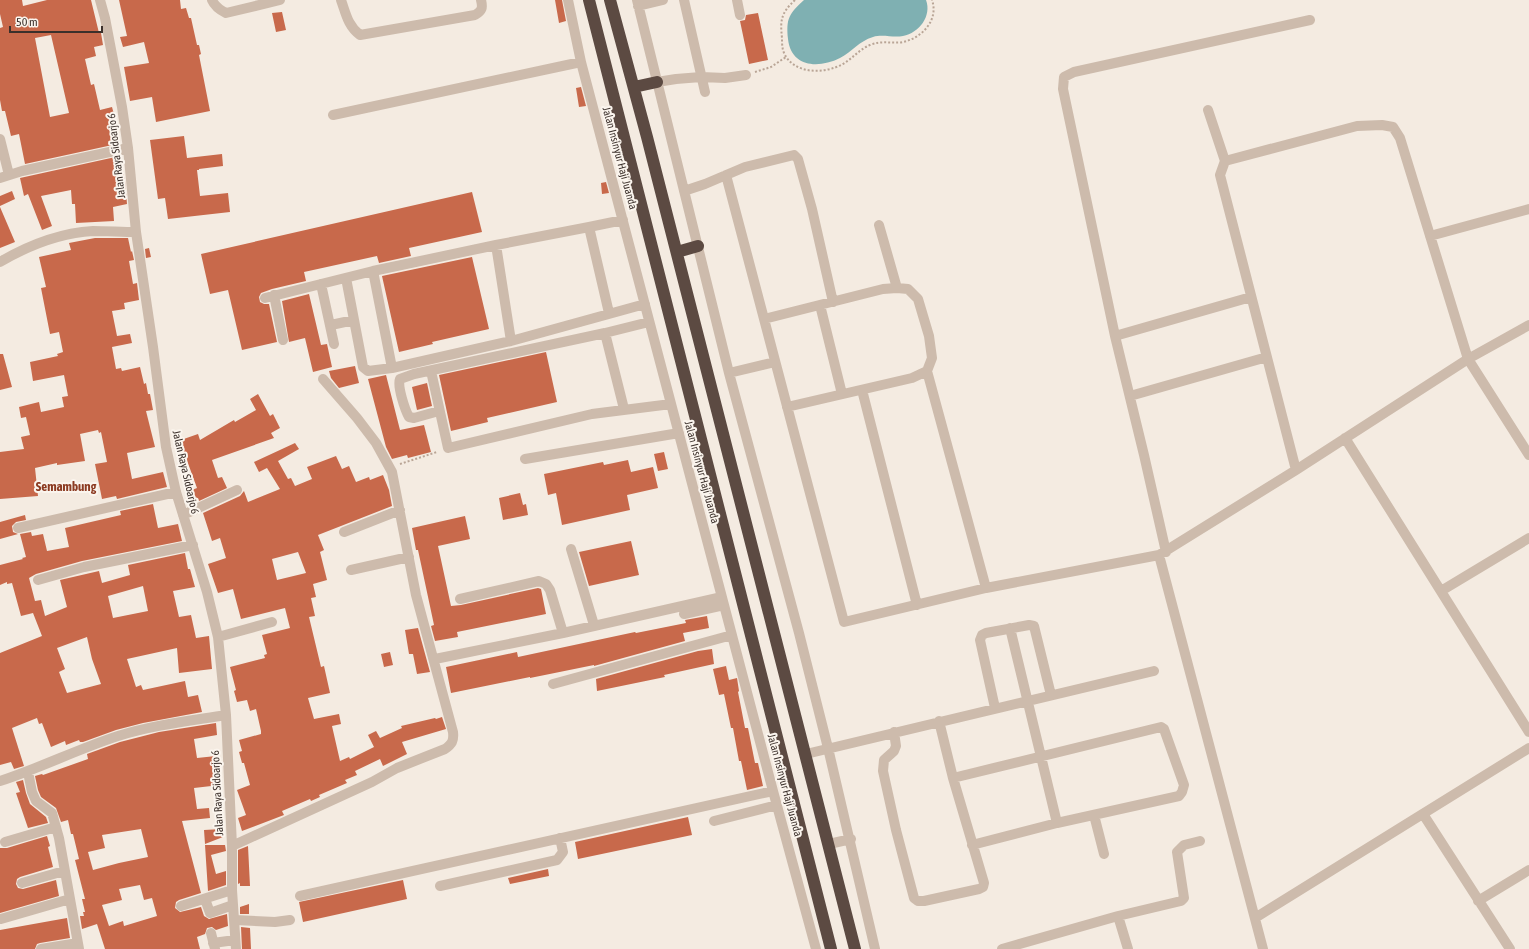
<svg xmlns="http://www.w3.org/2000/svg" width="1529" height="949" viewBox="0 0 1529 949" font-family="'Asap Condensed',sans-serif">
  <rect width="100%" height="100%" fill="#f4ebe1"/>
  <path fill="#7fb0b2" d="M804 0H926C932 16 919 33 903 36 893 38 883 34 873 37 859 41 852 52 840 58 818 69 791 67 788 39 786 18 789 14 804 0Z"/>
  <path fill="#c8694b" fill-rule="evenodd" d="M0 0H22L23 6 47 0H91L99 33H101L103 45 94 47 96 56 85 59 91 85 94 84 100 110 112 107 115 118 109 119 113 137H115L117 144 25 164 19 134 11 136 5 111H2L0 100V28L3 27 0 14ZM51 35 69 113 50 117 35 38Z
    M119 0H180L181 9 186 8 189 18H191L197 45H199L201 54 199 55 210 111 156 122 152 97 130 101 124 67 149 63 144 42 123 47 120 37 127 36Z
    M555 0H562L566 21 559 23Z
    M282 12 286 30 276 32 272 13Z
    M758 13 768 60 749 64 740 21 745 20 746 15Z
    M581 87 586 106 579 107 576 88Z
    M184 136 187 158 222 154 223 166 199 169V170H197L200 196 228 193 230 212 168 219 165 198 158 199 150 140Z
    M120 156 125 181 127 204 113 207 114 221 76 223 75 204H72L71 190 41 196 52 226 42 230 28 194 24 196 20 178Z
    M606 182 609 193 602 194 601 183Z
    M12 191 15 199 0 206V196Z
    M472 192 482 232 409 248 411 256 379 263 377 256 304 272 306 281 272 289 261 293 259 297 260 302 264 304H269L277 342 242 350 228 290 210 294 201 254Z
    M0 207 15 242 0 248Z
    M95 238H128L131 252 132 251 134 260 129 261 133 284 137 283 139 300 124 303 125 309 112 311 117 336 130 334 132 343 112 347 116 369 121 368 122 371 140 367 144 384 146 383 148 394H150L153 410 146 411 155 447 127 453 132 479 163 472 167 487 117 499 116 496 102 499 95 464 107 462 101 432 99 433 98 430 80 434 85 461 57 465V463L35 468 38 496 0 499V452L24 449 21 437 30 435 26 417 21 418 19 407 39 402 41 412 64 407 62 397 68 396 64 375 33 381 30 362 58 356 57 354 63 352 59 332 50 334 41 288 46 287 39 257 71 250 69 243Z
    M149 248 151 257 146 258 145 249Z
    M472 257 489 329 432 342 433 344 399 352 382 276Z
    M309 294 321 345 327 344 332 367 313 372 305 338 289 342 282 301Z
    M546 352 557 402 487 418 488 422 451 431 439 375Z
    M0 354H3L12 387 0 390Z
    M355 366 359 383 339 388 331 378 329 371Z
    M386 375 400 430 424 425 431 452 408 458 407 455 392 459 386 447 368 379Z
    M427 383 432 406 417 410 412 387Z
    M258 394 270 416 273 414 280 428 271 433 274 438 212 460 218 478 222 477 227 488 199 501 198 498 196 499 192 490 197 488 185 455H183L178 441 198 434 200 440 234 420 235 422 256 410 250 399Z
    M295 443 299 449 278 461 288 479 291 478 295 486 312 479 307 467 336 456 342 469 349 466 356 482 369 477 370 480 383 475 389 490 392 506 318 535 324 550 320 552 327 580 313 584 316 597 311 598 315 616 309 617 321 667 324 666 330 693 308 698 314 719 339 714 341 724 332 726 340 761 349 757 350 759 374 747 368 735 376 731 380 738 402 728 401 726 435 718 436 719 442 717 446 729 402 742 407 754 383 766 380 759 355 771 357 775 345 780 347 783 319 795 320 797 311 801 310 799 282 811 284 815 242 831 238 818 246 815 237 790 250 785 244 763H242L239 752 242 751 239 740 261 734V731L256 709 250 711 247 700 237 702 234 691 236 690 230 667 265 658 264 655 267 654 262 635 290 628 285 608 241 619 233 589 218 593 208 564 226 558 220 538 212 541 203 513 240 496 244 491 248 502 280 489 267 468 259 472 254 462ZM298 552 306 573 277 580 272 559Z
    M664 452 668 469 658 471 654 454Z
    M628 460 631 472 653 467 658 488 627 495 630 510 562 525 556 493 548 495 544 474 603 462 604 465Z
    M520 493 523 505 526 504 528 515 503 520 499 498Z
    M153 504 158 528 178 524 182 541 82 561 36 574 29 578 35 601 41 600 45 616 67 607 60 580 99 571 102 583 130 575 128 565 185 553 188 569H190L195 587 173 591 179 617 191 615 196 638 209 636 212 669 179 673 177 648 127 659 136 687 141 685 143 690 185 681 188 697 198 695 202 712 143 723 116 730 83 742H80L79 740 66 745 65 741 51 747 42 723 39 724 37 718 12 728 24 766 14 769 11 762 0 765V653L42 636 33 613 21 616 12 583 7 584V582L0 585V565L23 559 22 558 26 557 20 534 31 532 32 536 43 534 47 551 69 547 65 528 121 515 120 511ZM143 586 148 611 113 618 108 596ZM87 637 92 659 101 684 67 693 59 672 65 669 57 648Z
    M25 515 26 520 16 522 12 526 13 532 18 534 0 539V522Z
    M465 516 470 539 438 546 451 606 461 605 538 588 541 589 546 614 457 632 458 637 435 641 431 626 434 625 418 550H416L412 528Z
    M631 541 639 575 589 586 579 552Z
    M707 616 709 628 683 633 685 641 594 666V665L530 678V677L451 693 446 667 517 652 518 657 635 632 636 633 686 623 685 620Z
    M418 628 430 672 417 674 413 654H409L405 630Z
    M712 649 714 664 664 675 665 677 597 691 596 679 698 651Z
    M390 652 393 665 384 667 381 654Z
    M726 666 729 680 737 678 739 691 738 692 745 728H748L755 763H758L763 786 747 790 741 761H739L733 728H731L724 694 719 695 713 669Z
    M216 723 217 735 194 739 197 758 216 756 220 785 194 788 197 809 209 808 210 818 182 821 201 893 179 900 176 902 175 908 180 912 201 907 204 916 209 919 227 914 228 926 216 930 212 927 207 928 205 934 197 937 200 949H105L97 924 82 929 80 916H84L83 912H85L82 899H85L75 860 79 859 73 834H71L68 820 61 822 56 808 41 797 38 790 35 776 42 774 43 775 88 759 87 754 120 742 159 732ZM141 829 148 857 119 863 93 870 88 852 105 848 102 835ZM140 885 144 900 152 898 157 916 124 926 123 921 109 926 102 905 122 900 119 889Z
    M23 780 26 793 30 804 46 817 48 823 28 828 16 793 20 792 16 782Z
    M688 817 692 835 578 859 575 842Z
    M222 829 223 837 205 844 204 830Z
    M47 836 50 846 48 847 53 867 20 877 17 879 16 884 18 888 23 889 56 880 59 896 0 913V848H7Z
    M205 845H225L226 851 211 855 216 874 226 871V885L208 891Z
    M248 846 250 886H240V883L238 884V850Z
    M548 869 549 876 510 884 508 878Z
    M403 880 407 899 303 922 299 902Z
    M249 904V914H240V907Z
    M67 918 70 938 40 943 37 944 35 949H0V930Z
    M241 927 250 928 251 949H242Z"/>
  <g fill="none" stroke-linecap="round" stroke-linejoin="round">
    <path stroke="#b9a596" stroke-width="2" stroke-dasharray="2 2" stroke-linecap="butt" d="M795 0C781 13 780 20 782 38 782 43 782 48 784 53 794 75 825 74 843 64 853 58 860 49 870 45 882 40 892 44 903 42 922 38 939 20 932 0
      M755 72 771 67 786 57
      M400 464 437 452"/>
    <path stroke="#cdbbac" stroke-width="10" d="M100 0 105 18 122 107 128 148 136 232 153 347 166 447 176 492 207 592 218 637 226 715 232 846V890L236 949
      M212 0C215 7 220 10 226 13L280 0
      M341 0C346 14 348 26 360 35L475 15C482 11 483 8 481 0
      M568 0 581 62 773 791 816 949
      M637 0 729 373 799 633 828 748 875 949
      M684 0 705 92
      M737 0 740 15
      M638 6 663 0
      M657 82 676 79 701 77 725 78 746 75
      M1208 110 1225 161 1220 175 1296 470
      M333 115 581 62
      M0 139 9 175
      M1225 161 1357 126 1382 125 1393 127 1400 138 1468 359 1529 455
      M726 175 844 622 986 588 1159 555 1296 470 1468 359 1529 325
      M0 178 22 171 128 148
      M684 191 705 184 745 167 794 155 798 159 812 209 833 302
      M879 225 897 288
      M589 227 609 313
      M1430 236 1529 209
      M496 245 511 341
      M0 262C29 245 59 233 93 231 107 231 122 232 136 232
      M373 271 392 368
      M346 278 363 367 368 371 392 368 511 341 645 304
      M321 284 334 344
      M274 295 283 340
      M265 298 373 271 496 245 589 227 623 220
      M820 305 842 394
      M764 319 883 289 897 288 908 289 918 299 929 336 932 358 927 371 986 588
      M331 325 354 320
      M605 333 624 409
      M1115 336 1251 297
      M431 371 448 448 592 414 671 404
      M729 373 775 362
      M862 390 917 605
      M1130 396 1267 357
      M787 407 912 378 927 371
      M439 411 414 418 409 417C405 410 397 386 400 379L414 374 605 333 649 322
      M1345 438 1529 732
      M525 459 679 433
      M183 515 237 490
      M18 528 176 492
      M344 532 400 510
      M571 549 594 625
      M1166 552 1144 455 1115 336 1063 89 1064 77 1074 72 1310 20
      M1159 555 1263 949
      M351 570 409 557
      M38 580 84 567 193 545
      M1441 591 1529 538
      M460 599 539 581 546 584 550 590 563 633
      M684 614 724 605
      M1010 628 1057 823
      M218 637 272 622
      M435 659 563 633 722 597
      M553 684 732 635
      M995 708 980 640 982 635 986 633 1029 625 1034 626 1051 695
      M894 732 896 746 894 751 884 760 883 771 896 830 914 898 918 901H924L979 889 983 887 984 883 953 778 939 721
      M806 754 1154 671
      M28 772 32 792 36 801 52 813 59 838 79 949
      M953 778 1161 727 1164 729 1184 785 1182 792 1179 796 1057 823 972 845
      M0 781C40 768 78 749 118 736 153 725 189 721 226 715
      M1423 814 1510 949
      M1094 815 1104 854
      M714 821 777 805
      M5 842 56 827
      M829 844 851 839
      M232 846 372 782 397 768 445 749C452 744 454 741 453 732L416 595 392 472 376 443 357 418 323 379
      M22 883 64 871
      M440 886 557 860 563 852 560 838
      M300 896 773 791
      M205 899 210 913 233 905
      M1478 901 1529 870
      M181 906 232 890
      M1118 916 1128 949
      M1255 918 1529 748
      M1 919 70 899
      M235 920 275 922 290 920
      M211 933 215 949
      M213 943 235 940
      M41 949 78 943
      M1002 949 1118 916 1181 901 1184 898 1177 852 1184 845 1200 841"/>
    <path stroke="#5c4a42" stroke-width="12" d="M589 0 831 949
      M610 0 647 137 855 949
      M634 87 657 82
      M677 252 698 246"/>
  </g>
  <g text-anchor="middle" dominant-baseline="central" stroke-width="4" stroke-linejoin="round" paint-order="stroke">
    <g font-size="11" fill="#3b302b" stroke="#fbf5ee">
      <text transform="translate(116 156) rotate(-97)">Jalan Raya Sidoarjo 6</text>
      <text transform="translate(620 158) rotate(75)">Jalan Insinyur Haji Juanda</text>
      <text transform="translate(186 472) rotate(77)">Jalan Raya Sidoarjo 6</text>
      <text transform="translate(702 472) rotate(75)">Jalan Insinyur Haji Juanda</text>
      <text transform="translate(785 785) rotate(75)">Jalan Insinyur Haji Juanda</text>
      <text transform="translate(217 793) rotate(-93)">Jalan Raya Sidoarjo 6</text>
    </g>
    <g font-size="13" font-weight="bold" fill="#8c3b22" stroke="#fbf5ee">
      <text x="66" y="486">Semambung</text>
    </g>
  </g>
  <path d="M10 26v6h92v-6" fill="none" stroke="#3b302b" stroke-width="2"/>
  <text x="16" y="26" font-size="12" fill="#3b302b" stroke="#fbf5ee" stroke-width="3" paint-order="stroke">50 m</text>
</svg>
